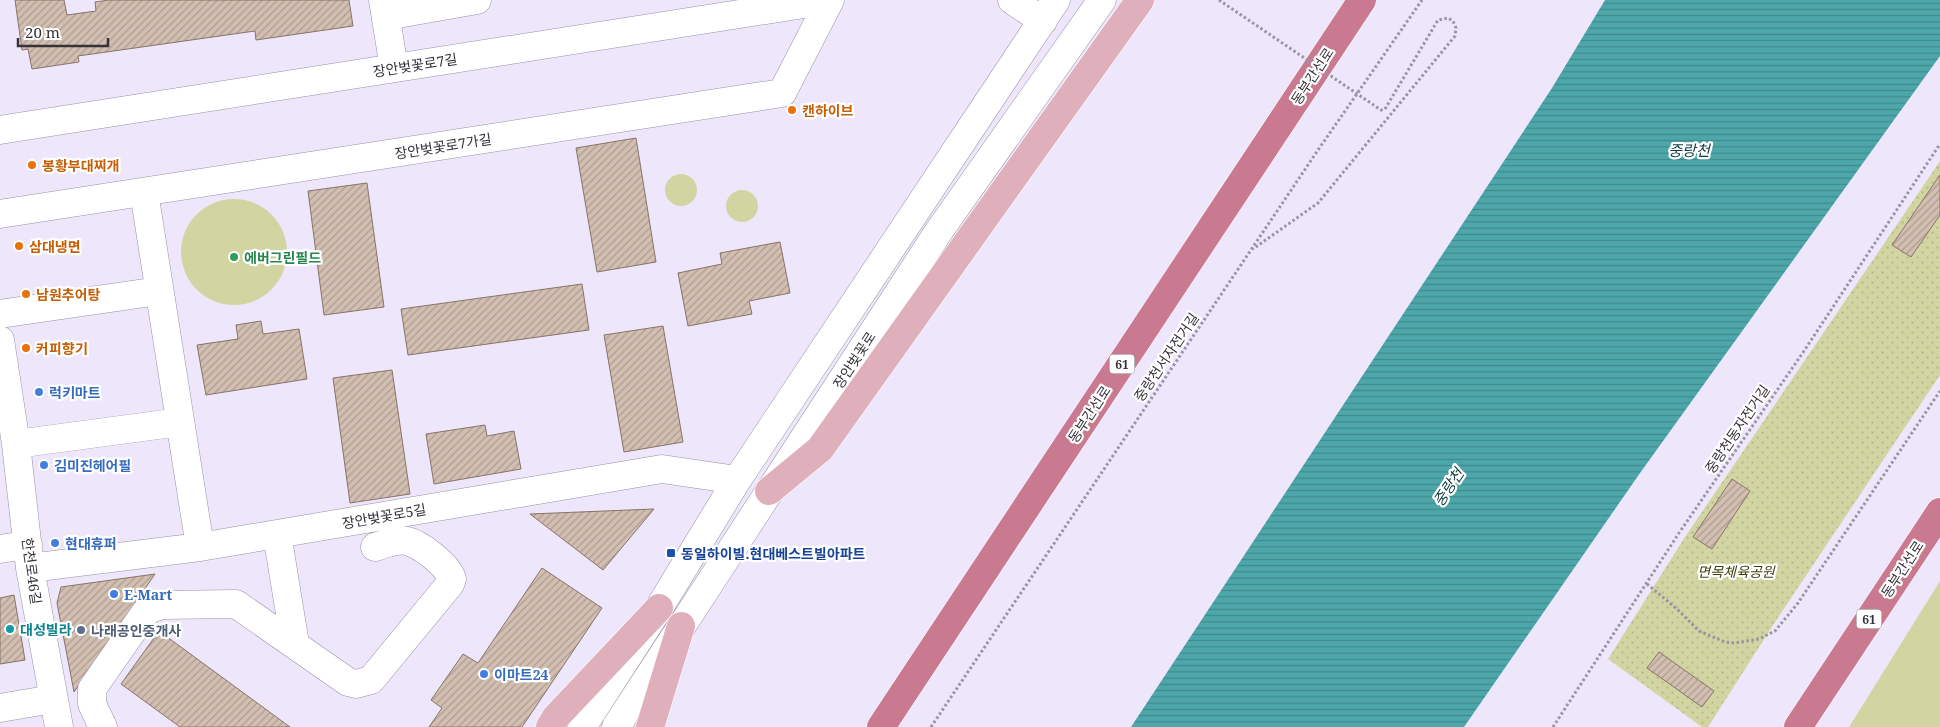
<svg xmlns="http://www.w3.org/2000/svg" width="1940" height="727" viewBox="0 0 1940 727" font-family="'Noto Serif','Noto Sans KR',serif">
  <defs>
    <pattern id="park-dots" width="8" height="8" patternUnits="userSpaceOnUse" patternTransform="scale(1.25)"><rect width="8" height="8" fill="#d2d5a2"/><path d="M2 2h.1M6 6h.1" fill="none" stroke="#b5b78c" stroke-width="1.8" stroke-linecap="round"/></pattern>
    <pattern id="water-rules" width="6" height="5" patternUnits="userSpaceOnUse" patternTransform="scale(1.25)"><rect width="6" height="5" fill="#4da7aa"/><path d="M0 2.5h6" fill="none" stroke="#41898b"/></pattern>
    <pattern id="building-hatch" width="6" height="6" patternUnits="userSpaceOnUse" patternTransform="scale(1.25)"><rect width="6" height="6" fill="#d3bfb1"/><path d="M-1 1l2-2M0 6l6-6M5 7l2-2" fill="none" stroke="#ac9c91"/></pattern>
  </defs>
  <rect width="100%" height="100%" fill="#eee7fc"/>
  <path fill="#d2d5a2" d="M665 190a16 16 0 1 1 32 0a16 16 0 1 1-32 0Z
    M726 206a16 16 0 1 1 32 0a16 16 0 1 1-32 0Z
    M181 252a53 53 0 1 1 106 0a53 53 0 1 1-106 0Z
    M1940 581V727H1849Z"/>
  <path fill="url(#park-dots)" d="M1940 161V375L1779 616 1708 727H1702L1608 659 1685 537Z"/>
  <path fill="url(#water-rules)" d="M1605 0H1940V56L1640 473 1464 727H1131L1552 88Z"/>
  <path fill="url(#building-hatch)" stroke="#877468" d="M15 0H64L67 15 96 11 95 2 109 0H349L353 26 256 40 255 31 78 56 79 62 32 69 28 49 22 50Z
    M636 138 656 262 597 272 576 148Z
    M1940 175V215L1911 257 1892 245Z
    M367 183 384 307 324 315 308 191Z
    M780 242 790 293 749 301 752 314 688 326 678 273 722 264 720 253Z
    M582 284 589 330 408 355 401 309Z
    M261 321 263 334 299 329 307 379 206 395 197 345 238 339 236 325Z
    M663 326 683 442 624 452 604 335Z
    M392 370 410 494 350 503 333 378Z
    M485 425 487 436 514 431 521 469 434 484 426 434Z
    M1732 479 1750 491 1712 549 1693 537Z
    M654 509 603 570 530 514Z
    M542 568 602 608 522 727H429L442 708 431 700 463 654 478 663Z
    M155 574 74 692 57 603 61 587Z
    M14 595 25 660 0 664V598Z
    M159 631 290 727H180L121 684Z
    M1659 652 1714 691 1702 707 1647 668Z"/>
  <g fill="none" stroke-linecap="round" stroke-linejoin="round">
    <defs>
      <path id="minor" d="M383 0 394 68
        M1012 0 1043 21
        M386 16 477 0
        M0 130 829 0
        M144 192 200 547
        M0 214 782 93 830 0
        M0 314 159 291
        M0 340 16 444 30 568 59 727
        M16 444 180 422
        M277 534 295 644
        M0 549 28 545
        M30 568 200 547 662 469 737 480
        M0 708 53 699
        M103 727 92 704V689L145 613 150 609 162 605 236 604 348 682 356 684 371 680 450 584 452 579C449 566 420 544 407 541 396 539 385 544 375 547
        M582 727 659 608 737 480 1056 0
        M616 727 939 231 1102 0"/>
      <path id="major" d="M769 491 820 449 1140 0
        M550 727 556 717 659 608
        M650 727 681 626"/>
      <path id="highway" d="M881 727 1362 0
        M1798 727 1940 512"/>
    </defs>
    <use href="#minor" stroke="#9790a4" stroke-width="29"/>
    <use href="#major" stroke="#fff" stroke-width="29"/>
    <use href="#highway" stroke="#fff" stroke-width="29"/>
    <path stroke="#9994a3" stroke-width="3" stroke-dasharray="2.5 2.5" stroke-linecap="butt" d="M1647 584 1677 609 1699 631 1725 642 1735 643 1759 639 1775 631 1798 603 1940 391
      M931 727 1318 150 1422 0
      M1553 727 1679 533 1804 351 1940 144"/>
    <use href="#minor" stroke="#fff" stroke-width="28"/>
    <use href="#major" stroke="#dfafbc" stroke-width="28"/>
    <use href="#highway" stroke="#c97a90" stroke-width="28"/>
    <path stroke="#9994a3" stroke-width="3" stroke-dasharray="2.5 2.5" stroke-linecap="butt" d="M1219 0 1381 110 1385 109 1438 20 1448 18 1453 21 1456 28 1455 36 1318 203 1253 249"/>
  </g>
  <g fill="#e8710a" stroke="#fff" stroke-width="2">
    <circle cx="792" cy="110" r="5"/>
    <circle cx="32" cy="165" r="5"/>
    <circle cx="19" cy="246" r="5"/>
    <circle cx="26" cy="294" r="5"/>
    <circle cx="26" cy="348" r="5"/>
  </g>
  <circle fill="#2e9e5b" stroke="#fff" stroke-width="2" cx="234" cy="257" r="5"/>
  <g fill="#3f7fe0" stroke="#fff" stroke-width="2">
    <circle cx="39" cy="392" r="5"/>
    <circle cx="44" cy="465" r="5"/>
    <circle cx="55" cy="543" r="5"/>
    <circle cx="114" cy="594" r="5"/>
    <circle cx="484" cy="674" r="5"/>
  </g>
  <rect fill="#1a4fb4" stroke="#fff" stroke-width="2" x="666" y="548" width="10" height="10" rx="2.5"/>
  <circle fill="#0f9aa8" stroke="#fff" stroke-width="2" cx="10" cy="629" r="5"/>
  <circle fill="#5c6f8a" stroke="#fff" stroke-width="2" cx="81" cy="630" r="5"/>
  <g text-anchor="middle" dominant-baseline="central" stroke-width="4.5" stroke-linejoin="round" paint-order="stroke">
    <g fill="#fff" stroke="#727075" stroke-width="1">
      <rect x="1109.5" y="354.5" width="25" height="19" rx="4"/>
      <rect x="1856.5" y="609.5" width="25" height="19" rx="4"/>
    </g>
    <g font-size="12" font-weight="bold" fill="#35323a">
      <text x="1122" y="364">61</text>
      <text x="1869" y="619">61</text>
    </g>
    <g font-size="14" fill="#35323a" stroke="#fff">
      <text transform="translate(415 65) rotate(-9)">장안벚꽃로7길</text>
      <text transform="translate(1312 76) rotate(-57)">동부간선로</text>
      <text transform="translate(443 146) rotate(-9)">장안벚꽃로7가길</text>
      <text transform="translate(1166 357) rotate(-56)">중랑천서자전거길</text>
      <text transform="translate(854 360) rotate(-57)">장안벚꽃로</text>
      <text transform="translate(1089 414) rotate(-57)">동부간선로</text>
      <text transform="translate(1737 429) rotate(-56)">중랑천동자전거길</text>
      <text transform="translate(384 516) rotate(-10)">장안벚꽃로5길</text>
      <text transform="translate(1902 569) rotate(-57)">동부간선로</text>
      <text transform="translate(32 571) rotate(82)">한천로46길</text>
    </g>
    <g font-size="14" font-weight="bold" fill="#c56008" stroke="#fff" text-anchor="start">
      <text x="802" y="110">캔하이브</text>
      <text x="42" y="165">봉황부대찌개</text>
      <text x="29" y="246">삼대냉면</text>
      <text x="36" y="294">남원추어탕</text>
      <text x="36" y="348">커피향기</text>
    </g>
    <g font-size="14" font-weight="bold" fill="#27864d" stroke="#fff" text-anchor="start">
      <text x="244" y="257">에버그린필드</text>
    </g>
    <g font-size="14" font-weight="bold" fill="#366cbe" stroke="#fff" text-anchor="start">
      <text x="49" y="392">럭키마트</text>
      <text x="54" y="465">김미진헤어필</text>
      <text x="65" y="543">현대휴퍼</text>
      <text x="124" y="594">E-Mart</text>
      <text x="494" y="674">이마트24</text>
    </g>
    <g font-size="14" font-weight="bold" fill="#164399" stroke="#fff" text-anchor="start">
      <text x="681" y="553">동일하이빌.현대베스트빌아파트</text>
    </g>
    <g font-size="14" font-style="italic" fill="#3e3e0b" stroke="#fff">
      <text x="1736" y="571">면목체육공원</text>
    </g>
    <g font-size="14" font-weight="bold" fill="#0d838f" stroke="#fff" text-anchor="start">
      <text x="20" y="629">대성빌라</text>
    </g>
    <g font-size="14" font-weight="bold" fill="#4e5e75" stroke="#fff" text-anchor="start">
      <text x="91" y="630">나래공인중개사</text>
    </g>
    <g font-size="15" font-style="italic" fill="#0e3a3b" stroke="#fff">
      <text x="1689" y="150">중랑천</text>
      <text transform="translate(1448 487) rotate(-56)">중랑천</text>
    </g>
  </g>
  <path d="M18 38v8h90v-8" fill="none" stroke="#35323a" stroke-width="2.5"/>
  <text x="25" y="38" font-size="15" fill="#35323a" stroke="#ffffff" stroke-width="4" paint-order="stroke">20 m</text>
</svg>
